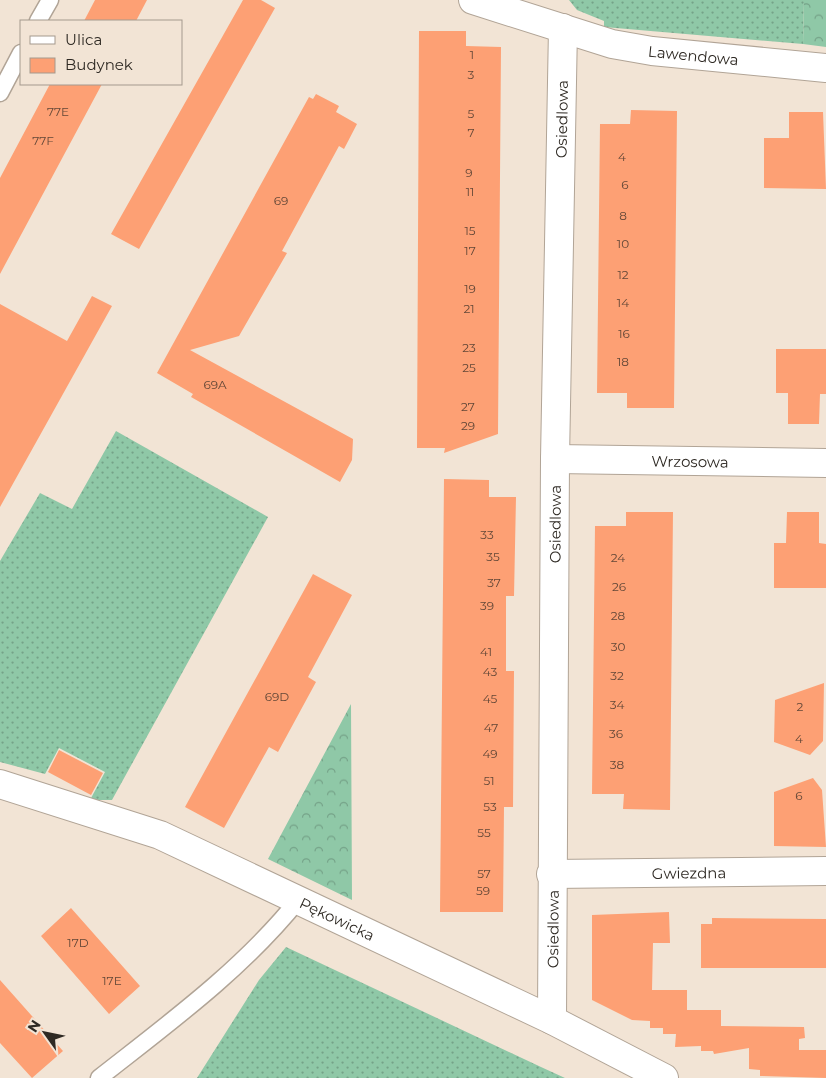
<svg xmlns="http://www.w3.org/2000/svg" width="826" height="1078" viewBox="0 0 826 1078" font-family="Montserrat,sans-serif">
  <defs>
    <pattern id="grass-dots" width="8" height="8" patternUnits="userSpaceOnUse" patternTransform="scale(1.25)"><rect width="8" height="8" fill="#8fc8a7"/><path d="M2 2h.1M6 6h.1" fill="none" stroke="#75a288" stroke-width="1.8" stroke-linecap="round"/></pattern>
    <pattern id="forest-crowns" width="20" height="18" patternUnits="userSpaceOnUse" patternTransform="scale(1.25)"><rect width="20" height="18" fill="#8fc8a7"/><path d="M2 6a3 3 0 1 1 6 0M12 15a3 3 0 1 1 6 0" fill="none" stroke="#75a288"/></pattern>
  </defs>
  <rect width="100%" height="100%" fill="#f2e4d5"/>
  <path fill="url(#grass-dots)" d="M569 0H804L803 44 604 27V21L577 10Z
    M116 431 268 517 112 800H90L105 772 59 748 45 774 0 762V561L40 493 72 509Z
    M286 947 541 1067 565 1078H197L259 980Z"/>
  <path fill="url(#forest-crowns)" d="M804 0H826V47L803 44Z
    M351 704 352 900 268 859Z"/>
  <path fill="#fda074" d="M95 0H147L136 21H84Z
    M243 0H261L275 8 139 249 111 234Z
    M419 31H466V46L501 47 498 434 444 453 445 448H417Z
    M50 84H102L0 274V178Z
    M316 94 339 106 336 112 357 124 344 149 339 146 282 251 287 253 239 336 190 350 353 439 352 460 340 482 191 397 193 394 157 373 309 97 313 99Z
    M631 110 677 111 674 408H627V393H597L600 124H630Z
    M789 112H823L826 189 764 188V138H789Z
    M92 296 112 306 0 507V304L67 341Z
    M776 349H826V394H820L819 424H788V393H776Z
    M444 479 489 480V497H516L514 596H506V671H514L513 807H504L503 912H440Z
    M626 512H673L670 810 623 809 624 794H592L595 526H626Z
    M787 512H819V543L826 544V588H774V543H786Z
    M313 574 352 595 308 677 316 682 278 752 269 747 224 828 185 807Z
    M824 683 823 741 810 755 774 742 775 700Z
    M59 750 103 773 91 795 48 772Z
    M813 778 822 790 826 847 774 846V792Z
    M71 908 140 986 109 1014 41 936Z
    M669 912 670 943H653L652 990H687V1010H721V1026L804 1027 805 1038 799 1039V1050H826V1078L760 1076V1070L749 1069V1048L714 1054 713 1051H701V1046L675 1047 676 1034H663V1028H650V1021L632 1020 592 1000V915Z
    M712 918 826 919V968H701V924H712Z
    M0 980 63 1051 32 1078 0 1043Z"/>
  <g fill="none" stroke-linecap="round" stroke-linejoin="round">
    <defs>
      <path id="lane" d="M38 21 50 0
        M0 93 21 53
        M99 1078C169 1023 243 969 299 899"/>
      <g id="street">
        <path id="s1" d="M473 0 612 44 652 51 826 68"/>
        <path id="s2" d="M555 459 826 463"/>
        <path id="s3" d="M0 784 160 835 552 1020 664 1078"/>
        <path id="s4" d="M551 874 826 871"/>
        <path id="s5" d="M552 1020 555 459 563 28"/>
      </g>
    </defs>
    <use href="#lane" stroke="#b1a496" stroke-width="19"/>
    <use href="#street" stroke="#b1a496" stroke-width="30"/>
    <use href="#lane" stroke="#fff" stroke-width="16"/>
    <use href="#street" stroke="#fff" stroke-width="28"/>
  </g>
  <g text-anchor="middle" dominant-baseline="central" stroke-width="4" stroke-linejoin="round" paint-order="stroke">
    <g font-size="12" fill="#624737">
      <text x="472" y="54">1</text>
      <text x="471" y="74">3</text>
      <text x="58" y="111">77E</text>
      <text x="471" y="113">5</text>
      <text x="471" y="132">7</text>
      <text x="43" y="140">77F</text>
      <text x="622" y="156">4</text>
      <text x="469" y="172">9</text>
      <text x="625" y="184">6</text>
      <text x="470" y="191">11</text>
      <text x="281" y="200">69</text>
      <text x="623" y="215">8</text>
      <text x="470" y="230">15</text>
      <text x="623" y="243">10</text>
      <text x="470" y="250">17</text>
      <text x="623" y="274">12</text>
      <text x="470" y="288">19</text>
      <text x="623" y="302">14</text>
      <text x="469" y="308">21</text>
      <text x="624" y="333">16</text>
      <text x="469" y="347">23</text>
      <text x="623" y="361">18</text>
      <text x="469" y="367">25</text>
      <text x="215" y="384">69A</text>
      <text x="468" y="406">27</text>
      <text x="468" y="425">29</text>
      <text x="487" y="534">33</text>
      <text x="493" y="556">35</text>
      <text x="618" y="557">24</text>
      <text x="494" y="582">37</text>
      <text x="619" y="586">26</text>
      <text x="487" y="605">39</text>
      <text x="618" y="615">28</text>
      <text x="618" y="646">30</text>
      <text x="486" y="651">41</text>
      <text x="490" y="671">43</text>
      <text x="617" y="675">32</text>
      <text x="277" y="696">69D</text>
      <text x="490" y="698">45</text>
      <text x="617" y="704">34</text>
      <text x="800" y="706">2</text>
      <text x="491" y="727">47</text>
      <text x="616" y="733">36</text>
      <text x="799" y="738">4</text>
      <text x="490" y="753">49</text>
      <text x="617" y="764">38</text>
      <text x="489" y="780">51</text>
      <text x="799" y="795">6</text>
      <text x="490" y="806">53</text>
      <text x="484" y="832">55</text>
      <text x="484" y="873">57</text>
      <text x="483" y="890">59</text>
      <text x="78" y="942">17D</text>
      <text x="112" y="980">17E</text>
    </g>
    <g font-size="15" fill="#2e2923" stroke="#f2e4d5">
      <text stroke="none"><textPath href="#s1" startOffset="228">Lawendowa</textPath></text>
      <text stroke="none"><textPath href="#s5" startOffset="901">Osiedlowa</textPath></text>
      <text stroke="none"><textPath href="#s2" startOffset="135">Wrzosowa</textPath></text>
      <text stroke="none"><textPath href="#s5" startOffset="496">Osiedlowa</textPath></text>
      <text stroke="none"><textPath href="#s4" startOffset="138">Gwiezdna</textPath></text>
      <text stroke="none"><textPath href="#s3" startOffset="364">Pękowicka</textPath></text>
      <text stroke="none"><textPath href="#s5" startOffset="91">Osiedlowa</textPath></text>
    </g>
  </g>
  <rect x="20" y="20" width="162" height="65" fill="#f2e4d5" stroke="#a4998e"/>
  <rect x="30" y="36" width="25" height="8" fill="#ffffff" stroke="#a4998e"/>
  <text x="65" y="45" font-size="15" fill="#2e2923">Ulica</text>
  <rect x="30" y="58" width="25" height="15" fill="#fda074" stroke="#a4998e"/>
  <text x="65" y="70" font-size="15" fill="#2e2923">Budynek</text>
  <g transform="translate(45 1033) rotate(303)" stroke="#f2e4d5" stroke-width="4" paint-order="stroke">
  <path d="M0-4L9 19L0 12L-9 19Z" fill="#2e2923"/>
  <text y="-8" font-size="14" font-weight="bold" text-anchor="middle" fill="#2e2923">N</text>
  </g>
</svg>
